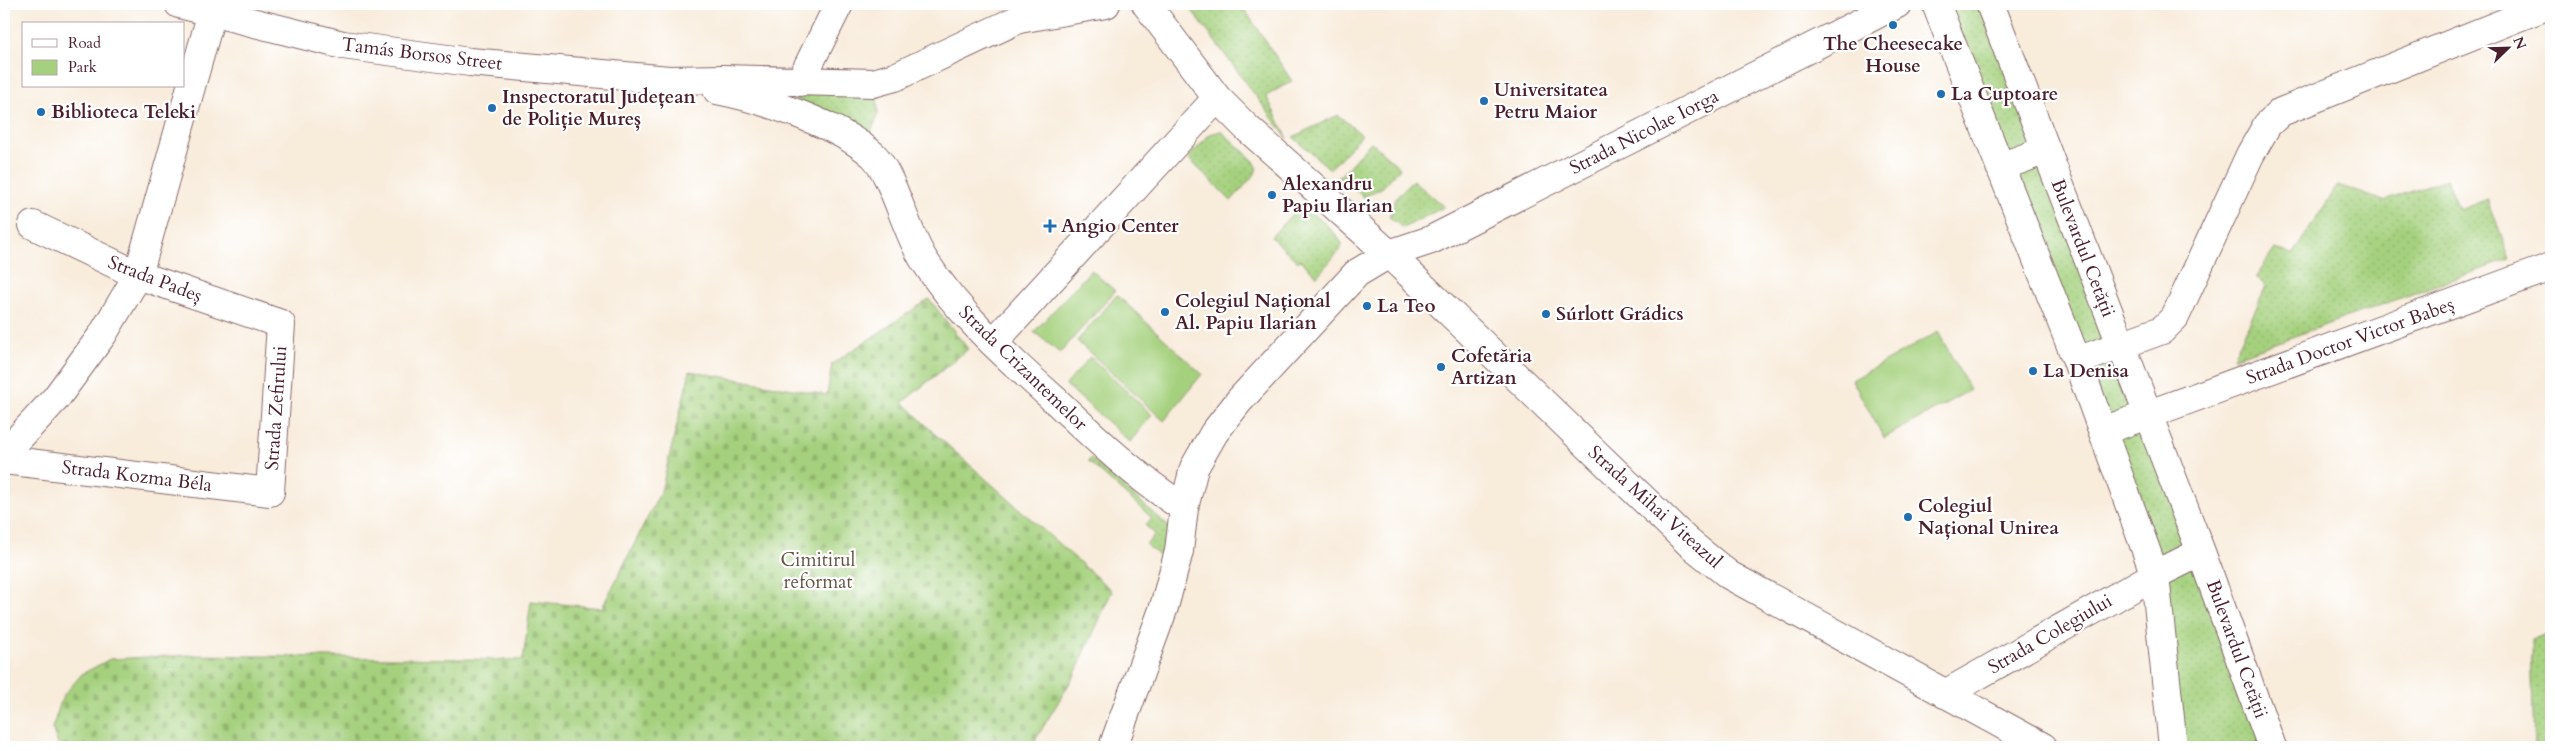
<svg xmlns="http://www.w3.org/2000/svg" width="2555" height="751" viewBox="0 0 2555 751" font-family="Cardo,serif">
  <defs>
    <pattern id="green-dots" width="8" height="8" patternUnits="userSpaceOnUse" patternTransform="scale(1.25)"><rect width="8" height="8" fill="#a5d17e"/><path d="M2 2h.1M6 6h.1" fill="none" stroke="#90b36d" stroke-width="1.8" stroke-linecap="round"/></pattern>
    <pattern id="cemetery-stones" width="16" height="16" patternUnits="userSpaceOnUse" patternTransform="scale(1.25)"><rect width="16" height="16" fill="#a5d17e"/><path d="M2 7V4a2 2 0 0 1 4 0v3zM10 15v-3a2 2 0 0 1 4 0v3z" fill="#90b36d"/></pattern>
  </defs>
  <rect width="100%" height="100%" fill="#fff"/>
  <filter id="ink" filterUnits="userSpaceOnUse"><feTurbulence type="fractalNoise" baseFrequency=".02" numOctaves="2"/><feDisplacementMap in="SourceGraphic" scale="10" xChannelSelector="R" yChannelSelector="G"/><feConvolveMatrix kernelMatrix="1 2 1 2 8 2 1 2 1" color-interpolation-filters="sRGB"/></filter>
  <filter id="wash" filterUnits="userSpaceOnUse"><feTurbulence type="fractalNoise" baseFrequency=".0096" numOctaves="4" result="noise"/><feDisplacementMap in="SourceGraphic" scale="20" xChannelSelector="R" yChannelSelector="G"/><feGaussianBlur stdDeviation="1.12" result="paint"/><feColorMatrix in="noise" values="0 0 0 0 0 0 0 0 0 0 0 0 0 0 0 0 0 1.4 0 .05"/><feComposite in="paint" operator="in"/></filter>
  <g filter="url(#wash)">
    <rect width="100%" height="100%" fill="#f8ecdb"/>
    <path fill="url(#green-dots)" stroke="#787854" d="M1187 4H1241L1292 81 1266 96 1288 139Z
      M1936 4H1990L2272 747H2173L2155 575Z
      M768 91 877 92 878 114 871 133 818 107Z
      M1338 115 1362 135 1330 169 1293 137Z
      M1221 131 1254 161 1257 167 1255 174 1231 201 1188 158 1210 134Z
      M1371 142 1400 168 1383 187 1364 197 1339 177Z
      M2447 179 2459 210 2488 199 2510 259 2233 358 2266 287 2256 276 2275 249 2293 254 2338 185 2384 201Z
      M1413 180 1444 207 1403 228 1389 217 1396 198Z
      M1302 208C1311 209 1339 235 1342 244L1339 251 1317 276 1300 260 1298 262 1271 237 1295 211Z
      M1091 458 1169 527 1165 560 1146 545 1155 534 1145 525 1152 518 1088 461Z
      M2551 632V747H2534L2531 640Z"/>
    <path fill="url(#cemetery-stones)" stroke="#787854" d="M929 299 968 349 903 402 935 434 1112 591 1074 676 1031 747H59L52 728 63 696 82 674 110 659 191 655 523 660 531 601 602 608 661 491 690 371 827 395 832 364Z"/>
    <path fill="#a5d17e" stroke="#787854" d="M1091 270 1115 291 1060 353 1034 332Z
      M1117 295 1202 374 1164 421 1077 341Z
      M1938 332 1970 390 1884 438 1852 380Z
      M1090 357 1152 415 1130 442 1066 385Z"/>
  </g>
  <g filter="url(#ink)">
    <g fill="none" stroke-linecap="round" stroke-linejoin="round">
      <defs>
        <path id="minor" d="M179 4 343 45 470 62 669 80 723 79 873 83 895 77 1019 19 1106 4
          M1936 4 2077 361 2155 575 2173 747
          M1990 4 2201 552 2272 747
          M800 82 839 4
          M717 90C763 99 838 124 873 155 893 174 906 233 924 260 959 315 1008 358 1056 401 1096 439 1137 478 1184 508
          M2000 167 2046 150
          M993 343 1217 98
          M2077 361 2162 330 2175 317 2250 155 2267 125 2281 112 2551 4
          M2103 431 2551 267
          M4 454 56 398 103 334 138 275 212 12
          M4 460 270 492 281 324 138 275 33 225
          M1945 694 2155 575 2201 552
          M1113 747 1164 607 1179 551 1184 508 1194 468 1214 433 1239 401 1357 273 1389 254 1431 240 1897 4"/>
        <path id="major" d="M1146 4 1217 98 1247 128 1389 254 1688 542 1729 575 2043 747"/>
      </defs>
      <use href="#minor" stroke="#876769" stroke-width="30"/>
      <use href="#major" stroke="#876769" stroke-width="30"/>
      <use href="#minor" stroke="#fff" stroke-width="28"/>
      <use href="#major" stroke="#fff" stroke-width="28"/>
    </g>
  </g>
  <g fill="#1f6fb2" stroke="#fff" stroke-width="2">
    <circle cx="1893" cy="25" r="5"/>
    <circle cx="1941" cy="94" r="5"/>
    <circle cx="1484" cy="101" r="5"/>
    <circle cx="492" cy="108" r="5"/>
    <circle cx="41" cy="112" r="5"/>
    <circle cx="1272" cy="195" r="5"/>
    <path d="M1047.5 218.5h5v5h5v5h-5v5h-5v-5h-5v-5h5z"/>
    <circle cx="1367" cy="306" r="5"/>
    <circle cx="1165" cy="312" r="5"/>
    <circle cx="1546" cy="314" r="5"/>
    <circle cx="1441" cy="367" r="5"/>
    <circle cx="2033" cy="371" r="5"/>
    <circle cx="1908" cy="517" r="5"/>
  </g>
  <g text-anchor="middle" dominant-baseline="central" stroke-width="4.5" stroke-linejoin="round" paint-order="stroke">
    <g font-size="19" font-weight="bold" fill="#4a1f2b" stroke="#fff" text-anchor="start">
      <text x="1893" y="44" text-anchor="middle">The Cheesecake<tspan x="1893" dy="22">House</tspan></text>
      <text x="1494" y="90">Universitatea<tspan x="1494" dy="22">Petru Maior</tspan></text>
      <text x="1951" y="94">La Cuptoare</text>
      <text x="502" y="97">Inspectoratul Județean<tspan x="502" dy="22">de Poliție Mureș</tspan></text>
      <text x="51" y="112">Biblioteca Teleki</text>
      <text x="1282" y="184">Alexandru<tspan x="1282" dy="22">Papiu Ilarian</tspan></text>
      <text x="1061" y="226">Angio Center</text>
      <text x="1175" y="301">Colegiul Național<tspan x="1175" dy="22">Al. Papiu Ilarian</tspan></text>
      <text x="1377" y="306">La Teo</text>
      <text x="1556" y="314">Súrlott Grádics</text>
      <text x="1451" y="356">Cofetăria<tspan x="1451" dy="22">Artizan</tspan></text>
      <text x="2043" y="371">La Denisa</text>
      <text x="1918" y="506">Colegiul<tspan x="1918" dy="22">Național Unirea</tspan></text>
    </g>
    <g font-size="19" fill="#4a1f2b" stroke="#fff">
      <text transform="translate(422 54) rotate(7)">Tamás Borsos Street</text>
      <text transform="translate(1644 132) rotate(-27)">Strada Nicolae Iorga</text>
      <text transform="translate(2083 248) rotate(69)">Bulevardul Cetății</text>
      <text transform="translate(155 279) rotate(21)">Strada Padeș</text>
      <text transform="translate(2350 341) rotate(-20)">Strada Doctor Victor Babeș</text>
      <text transform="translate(1023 368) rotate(44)">Strada Crizantemelor</text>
      <text transform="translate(276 408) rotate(-86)">Strada Zefirului</text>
      <text transform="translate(137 476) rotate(7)">Strada Kozma Béla</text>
      <text transform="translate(1655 507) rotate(42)">Strada Mihai Viteazul</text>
      <text transform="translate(2050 634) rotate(-30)">Strada Colegiului</text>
      <text transform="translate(2237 649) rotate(70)">Bulevardul Cetății</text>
    </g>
    <g font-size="19" fill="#655444" stroke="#fff">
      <text x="818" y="560">Cimitirul<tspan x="818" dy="22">reformat</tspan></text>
    </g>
  </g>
  <rect width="2555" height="751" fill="none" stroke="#fff" stroke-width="20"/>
  <rect x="22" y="22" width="162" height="65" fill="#ffffff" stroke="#b7a5aa"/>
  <rect x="32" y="39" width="25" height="8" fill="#ffffff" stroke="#b7a5aa"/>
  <text x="68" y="48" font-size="15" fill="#4a1f2b">Road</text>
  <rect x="32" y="60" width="25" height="15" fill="#a5d17e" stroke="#b7a5aa"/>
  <text x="68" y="72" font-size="15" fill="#4a1f2b">Park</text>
  <g transform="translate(2508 48) rotate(67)" stroke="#ffffff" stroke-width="4" paint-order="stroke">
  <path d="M0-4L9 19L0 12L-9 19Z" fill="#4a1f2b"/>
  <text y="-8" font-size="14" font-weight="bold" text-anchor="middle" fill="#4a1f2b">N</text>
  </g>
</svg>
